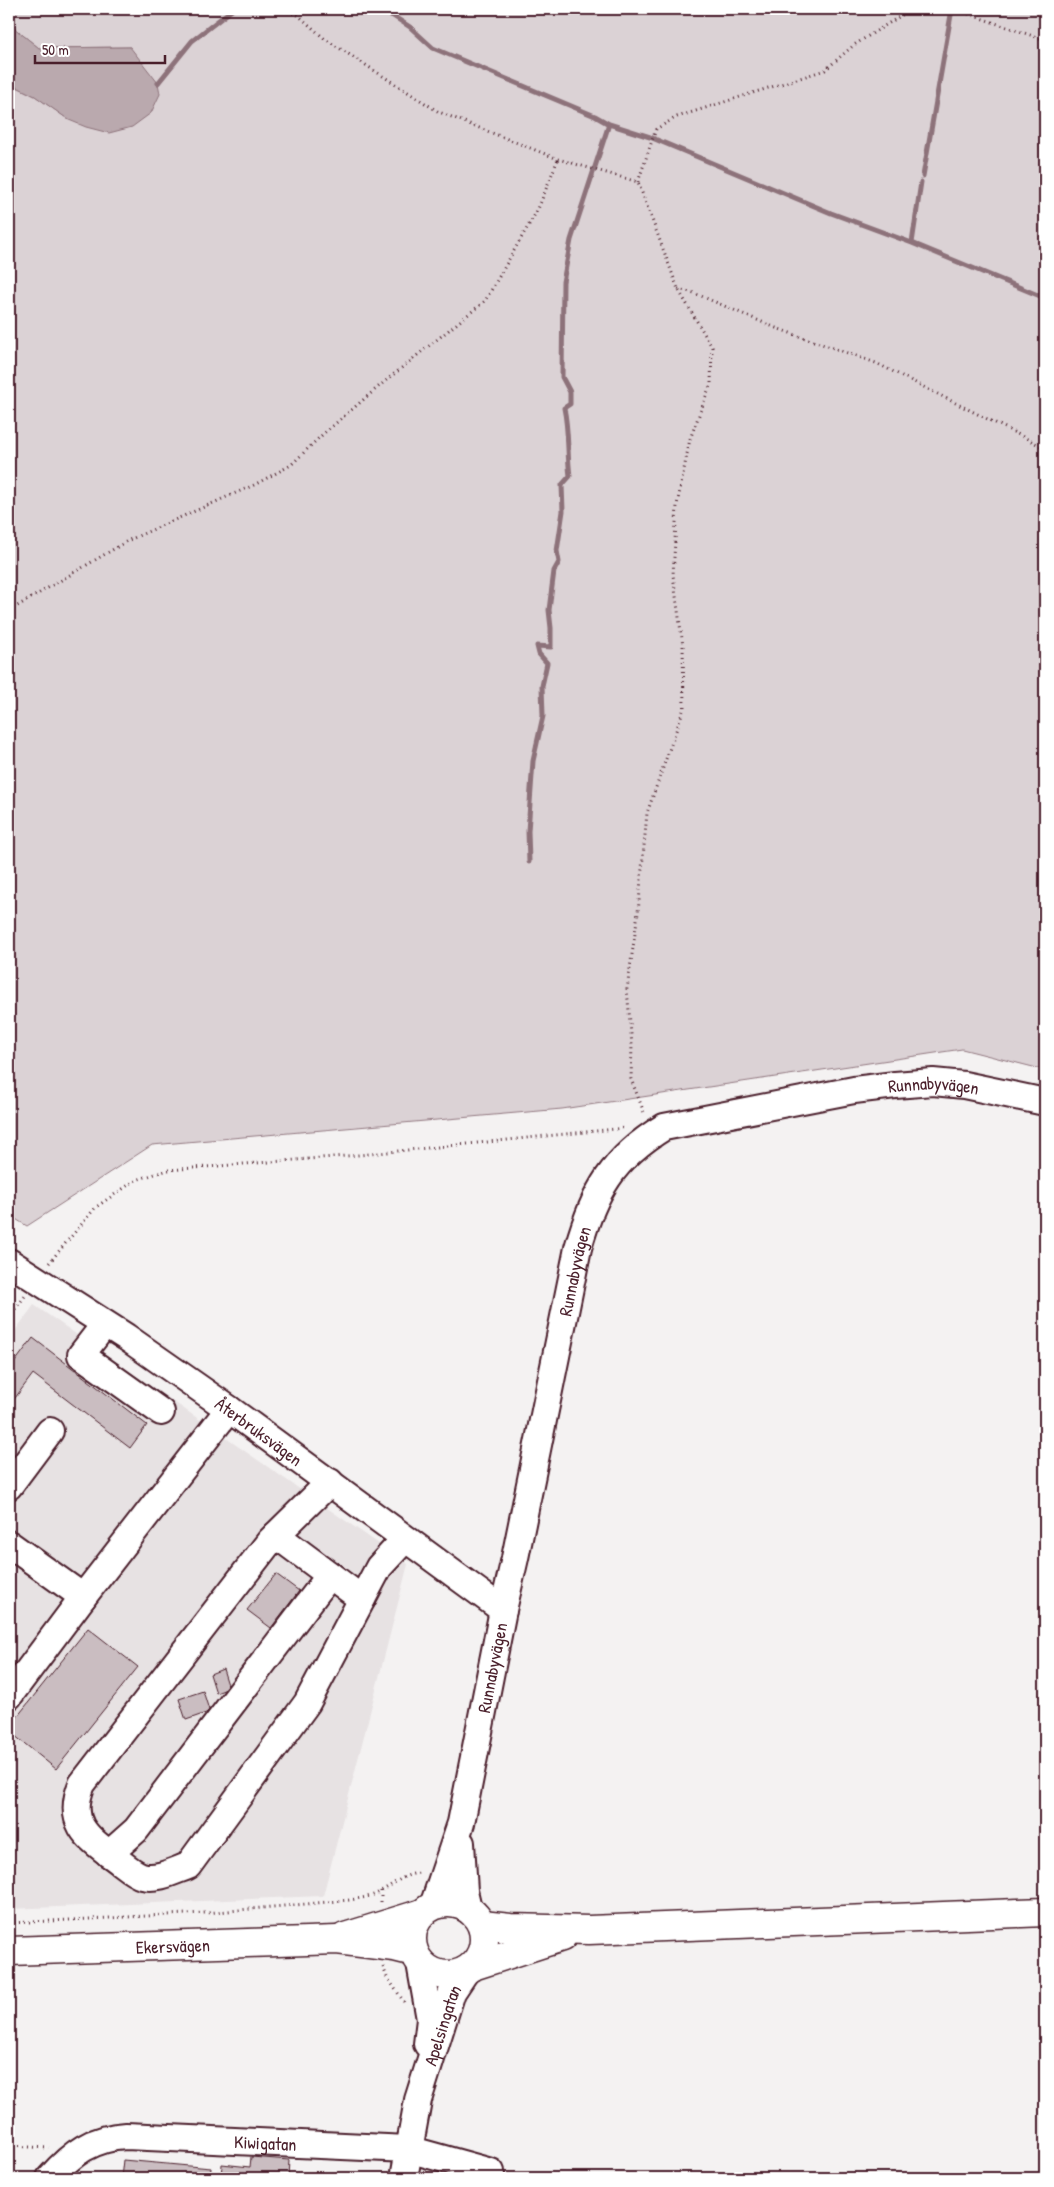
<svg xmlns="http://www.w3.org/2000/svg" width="1054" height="2187" viewBox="0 0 1054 2187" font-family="'Patrick Hand',sans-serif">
  <rect width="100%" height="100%" fill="#f4f2f2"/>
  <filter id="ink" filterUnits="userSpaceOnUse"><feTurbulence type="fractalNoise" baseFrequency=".02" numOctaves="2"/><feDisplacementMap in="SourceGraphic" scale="10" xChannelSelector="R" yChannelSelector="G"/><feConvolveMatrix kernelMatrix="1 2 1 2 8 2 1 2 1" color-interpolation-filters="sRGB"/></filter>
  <g filter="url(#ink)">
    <path fill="#e7e2e3" d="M34 1305 408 1564 323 1896 9 1909V1339Z"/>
    <path fill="#dbd2d5" stroke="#927880" d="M9 9H1045V1070L962 1049 562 1109 152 1145 27 1226 9 1215V83L35 96 69 120 130 47 39 48 9 24Z"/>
    <path fill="#baa9ae" stroke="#8d727a" d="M9 24 39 48 130 47 158 83 160 94 151 113 132 127 109 133 86 127 69 120 35 96 9 83Z"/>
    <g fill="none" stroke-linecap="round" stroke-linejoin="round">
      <path stroke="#8d727a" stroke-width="5" d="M373 9 393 16 410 27 433 48 595 116 609 124 650 137 831 213 912 243 1045 298
        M158 83 192 41 233 9
        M923 176 952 9
        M912 243 921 182
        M529 862 528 831 533 761 543 716 542 686 547 663 539 654 537 646 551 647V628L549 610 554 571 559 562 557 551 563 511 562 485 570 476C567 454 569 431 564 408L570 404V392L562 377 563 282 571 240 609 124"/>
    </g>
    <path fill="#cabdc1" stroke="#4a1f2b" d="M33 1338 147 1425 130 1448 33 1374 9 1406V1370Z
      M276 1574 299 1591 271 1628 247 1610Z
      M88 1628 138 1667 56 1769 9 1731V1727Z
      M223 1669 228 1685 224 1690 216 1693 210 1674Z
      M203 1691 209 1710 206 1713 186 1720 179 1699Z
      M251 2157 289 2160 288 2178H221L222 2164 250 2167Z
      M123 2160 211 2168 210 2178H121Z"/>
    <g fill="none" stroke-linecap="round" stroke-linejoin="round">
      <defs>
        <g id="minor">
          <path id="s1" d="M9 1262 126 1337 229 1409 503 1610"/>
          <path d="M105 1324 81 1355 161 1412"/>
          <path d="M330 1482 270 1541 82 1784C66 1823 87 1837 116 1859 124 1865 134 1874 142 1876 157 1880 174 1871 188 1866L307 1703 379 1567 405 1539"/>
          <path d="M9 1486 50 1431"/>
          <path d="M276 1535 362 1599"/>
          <path d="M9 1544 83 1597"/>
          <path d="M9 1696 83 1597 229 1409"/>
          <path d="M461 1843 464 1891 468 1908"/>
          <path d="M109 1854 136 1830 330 1575"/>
          <path id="s2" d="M433 1906 461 1823 503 1610 515 1558 578 1248C594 1191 613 1158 664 1127L854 1090 895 1085 933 1082 964 1085 1045 1102"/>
          <path d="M420 1963 430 2019 427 2044"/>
          <path id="s3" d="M50 2178C72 2153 92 2138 126 2136L408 2149 491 2172"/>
          <path id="s4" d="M404 2178 418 2100 452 1992 466 1971"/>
        </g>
        <g id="major">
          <circle cx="448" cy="1939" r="36"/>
          <path d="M482 1925 510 1928 589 1930 1045 1912"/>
          <path d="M345 1937 423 1913"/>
          <path id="s5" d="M9 1951 337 1940 394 1947 414 1952"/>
          <path d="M473 1966 562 1937"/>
        </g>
      </defs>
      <use href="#minor" stroke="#4a1f2b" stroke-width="30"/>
      <use href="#major" stroke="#4a1f2b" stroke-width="31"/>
      <path stroke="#4a1f2b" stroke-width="3" stroke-dasharray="1 4" stroke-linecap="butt" d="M278 9 298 15 325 39 439 112 558 159 638 182 678 289 712 347 711 383 690 439 677 505 673 575 683 646 684 708 647 813 638 913 627 989 632 1045 631 1079 645 1115
        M954 9 1045 40
        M638 182 656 129 677 117 825 70 854 45 902 15 917 9
        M678 289 694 293 776 328 876 363 1045 448
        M9 611 129 540 254 485 291 465 323 434 389 378 485 301 538 209 558 159
        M49 1263 96 1207 136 1180 168 1170 359 1155 625 1128
        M9 1317 25 1296
        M381 1891V1903
        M9 1923 206 1913 350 1900C361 1898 372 1897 381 1891 396 1883 405 1873 422 1873
        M383 1967 387 1977 404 2002
        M9 2146 49 2148"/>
      <use href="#minor" stroke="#fff" stroke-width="26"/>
      <use href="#major" stroke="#fff" stroke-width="28"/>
    </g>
  </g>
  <g text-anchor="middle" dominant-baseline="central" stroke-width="4.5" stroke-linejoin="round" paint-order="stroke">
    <g font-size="18" fill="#4a1f2b" stroke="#fff">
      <text stroke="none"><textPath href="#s2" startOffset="1101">Runnabyvägen</textPath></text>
      <text stroke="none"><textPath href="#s2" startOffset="651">Runnabyvägen</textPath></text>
      <text stroke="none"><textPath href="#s1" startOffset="302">Återbruksvägen</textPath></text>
      <text stroke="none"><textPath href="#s2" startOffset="246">Runnabyvägen</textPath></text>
      <text stroke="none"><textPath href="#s5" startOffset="164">Ekersvägen</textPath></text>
      <text stroke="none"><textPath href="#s4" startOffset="158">Apelsingatan</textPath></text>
      <text stroke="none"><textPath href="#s3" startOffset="229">Kiwigatan</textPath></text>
    </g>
  </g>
  <rect width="1054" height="2187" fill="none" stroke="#fff" stroke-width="30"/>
  <rect x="15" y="15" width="1024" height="2157" fill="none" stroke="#4a1f2b" stroke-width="2" filter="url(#ink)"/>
  <path d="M35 55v8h130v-8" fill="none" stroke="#4a1f2b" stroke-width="2.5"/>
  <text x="42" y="55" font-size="15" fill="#4a1f2b" stroke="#ffffff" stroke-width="4" paint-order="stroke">50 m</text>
</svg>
